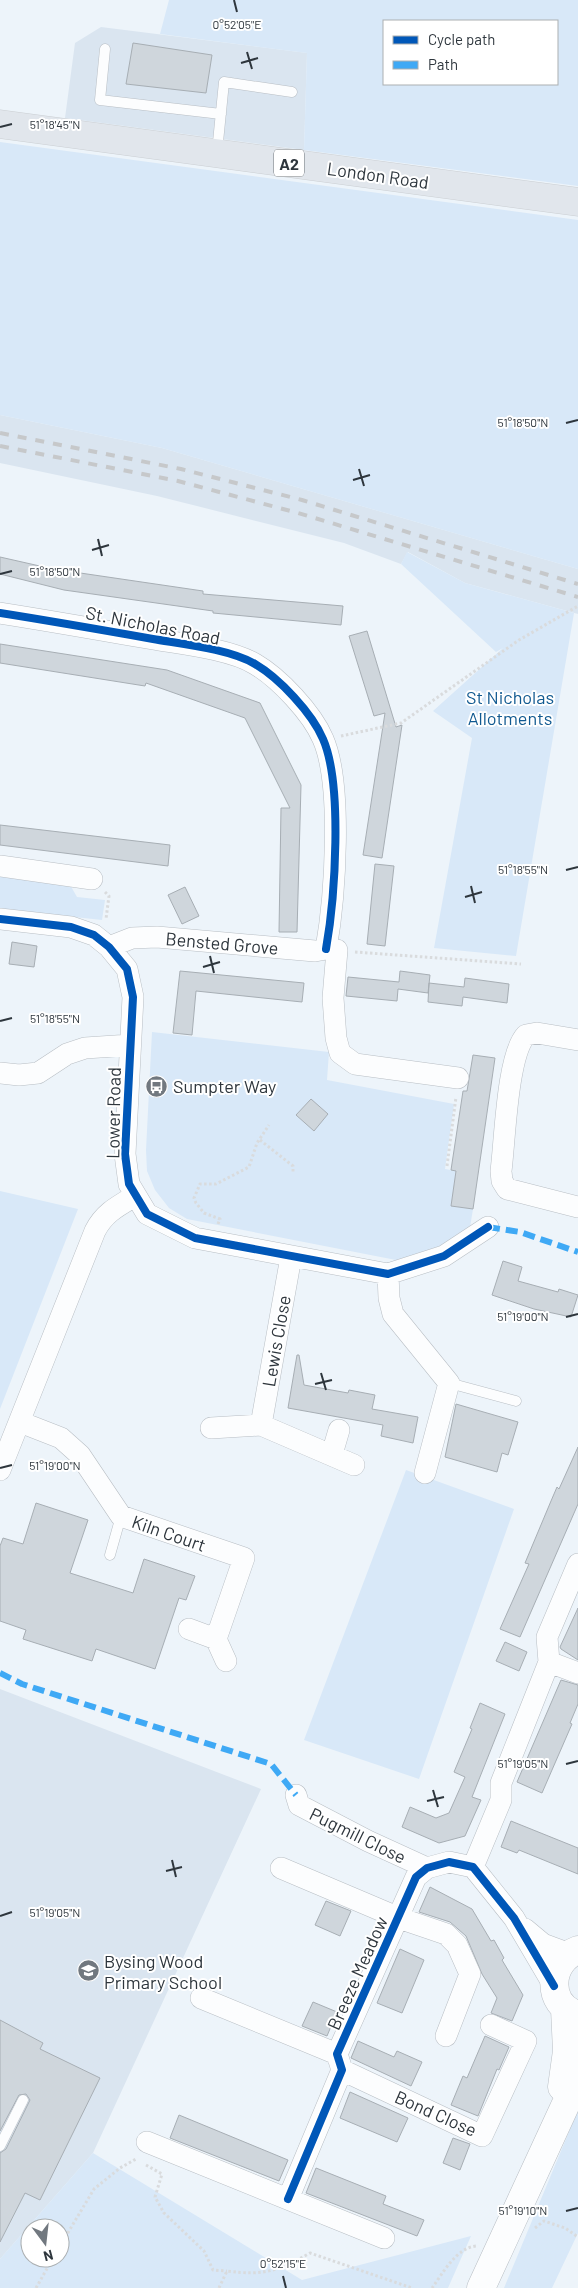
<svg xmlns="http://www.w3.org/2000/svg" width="578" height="2288" viewBox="0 0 578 2288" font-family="Barlow,sans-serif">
  <rect width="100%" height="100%" fill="#edf4fa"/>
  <path fill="#dae5f0" d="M101 27 307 53 304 150 65 118 75 43Z
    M0 415 162 448 578 569V614L465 583 408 552 401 564 344 543 157 496 0 463Z
    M0 1689 261 1789 93 2153 0 2259Z"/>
  <path fill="#d8e8f8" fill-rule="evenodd" d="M169 0H578V186L304 150 307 53 160 34ZM384 21H557V84H384Z
    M0 142 578 220V569L162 448 0 415Z
    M407 552 465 583 574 613 516 956 434 948 472 738 433 711 503 648 496 652 401 564Z
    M0 874 69 883 77 897 105 900 102 920 0 909Z
    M152 1032 329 1052 327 1080 454 1104 445 1169 456 1171 451 1206 473 1209 470 1227C450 1243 424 1262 396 1260L187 1219 169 1208 155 1190 147 1171 146 1150Z
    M0 1191 78 1209 0 1409Z
    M406 1470 514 1509 419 1779 304 1740Z
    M578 2110V2233L552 2288H504Z
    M93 2153 302 2280 471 2236 448 2288H0V2259ZM30 2228H60V2258H30Z"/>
  <path fill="#cfd6dc" stroke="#a7aeb4" d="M133 43 212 55 206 93 126 84Z
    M0 557 53 569 203 591V594L343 606 341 625 213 613V611L64 590 0 574Z
    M367 631 396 727 402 725 382 858 363 855 385 713 374 716 349 636Z
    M0 644 167 670 260 703 301 785 297 932H279L281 808H290L245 718 146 683 145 686 0 663Z
    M0 825 170 845 168 866 0 845Z
    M375 864 394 866 385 946 367 944Z
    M185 887 199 916 182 924 168 895Z
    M12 942 37 946 34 967 9 964Z
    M180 971 304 983 302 1002 196 991 192 1035 173 1033Z
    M400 971 430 975 428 993 398 989 397 1001 346 996 348 977 399 982Z
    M465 978 509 984 507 1003 463 997 462 1006 428 1002 429 983 464 987Z
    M473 1055 495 1058 473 1209 451 1206 456 1171 451 1170 463 1091H467Z
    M311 1099 328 1114 314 1131 296 1115Z
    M503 1261 522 1267 518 1281 558 1292 559 1289 578 1295 571 1317 534 1309 492 1295Z
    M297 1355H299L304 1385 348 1393 349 1390 375 1395 372 1409 418 1417 413 1443 381 1436 383 1425 288 1408Z
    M456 1404 518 1422 508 1455 502 1453 497 1472 445 1457Z
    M578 1447V1504L520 1637 500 1629 529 1564 525 1563 551 1501 557 1487 559 1489Z
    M36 1503 88 1520 70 1573 133 1593 144 1559 195 1576 186 1600 179 1598 155 1669 96 1649 92 1661 23 1639 26 1630 0 1621V1546L3 1538 23 1544Z
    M578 1608V1660L561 1649 560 1647Z
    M505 1642 527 1652 519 1671 496 1661Z
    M561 1680 578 1685V1704L570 1723 572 1724 542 1793 517 1782Z
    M480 1703 505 1714 472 1797 481 1800 465 1836 439 1843 402 1827 410 1807 436 1818 449 1813 465 1777 454 1772 472 1729 470 1728Z
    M511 1821 578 1848V1874L519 1850 517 1853 501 1847Z
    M430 1887 472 1909 491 1941 494 1940 504 1958 502 1960 523 1995 512 2021 491 2013 497 1998 482 1974 466 1936 450 1922 419 1912Z
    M326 1901 351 1911 340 1936 315 1925Z
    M400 1949 424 1960 402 2013 377 2003Z
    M313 2002 337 2012 327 2036 302 2026Z
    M0 2020 43 2043 40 2049 100 2078 40 2200 25 2193 0 2242V2153L6 2149 30 2100 26 2094 19 2095 0 2131Z
    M485 2036 509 2047 499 2070 497 2069 478 2116 451 2105 463 2076 467 2078Z
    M358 2041 394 2057 397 2051 422 2062 411 2086 351 2058Z
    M350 2092 408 2118 397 2142 340 2118Z
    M179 2115 288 2160 279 2181 170 2138Z
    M453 2138 470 2144 460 2170 443 2163Z
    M316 2168 386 2196 383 2204 424 2220 417 2236 306 2193Z"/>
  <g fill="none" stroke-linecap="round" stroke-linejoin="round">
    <defs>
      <path id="lane" d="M105 49 100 100 221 114
        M217 152 224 82 292 92
        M449 1383 516 1401
        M110 1555 121 1516
        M0 2146 23 2100"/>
      <path id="street" d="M0 613C51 621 102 630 153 639 182 644 230 649 255 664 279 678 312 713 323 739 343 785 335 898 326 949
        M0 866 92 879
        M0 919 71 927 94 935 109 947 127 969 133 997 125 1154 129 1184 147 1214 195 1238 388 1274 444 1256 488 1227
        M109 947 132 938 157 937 315 951 326 949 337 950 333 998 336 1038 340 1053 355 1064 458 1078
        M578 1040 537 1033 526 1035C507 1055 505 1141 501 1171L502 1181 507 1189 578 1207
        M0 1073 19 1075 38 1073 67 1054 85 1048 130 1045
        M388 1274 389 1298 393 1314 449 1383 425 1473
        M20 1422 61 1438 80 1455 121 1516 244 1558 216 1639
        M261 1425 291 1257
        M211 1428 261 1425 354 1465
        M332 1454 339 1430
        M0 1470 95 1231C104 1213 118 1206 135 1196
        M189 1629 216 1639 226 1661
        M549 1662 578 1673
        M296 1795 299 1805 368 1841 427 1868
        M473 1867 501 1800V1783L549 1662 547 1637 578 1564
        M281 1868 399 1918 446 1934 457 1945 470 1974 446 2036
        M525 1929 543 1944 570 1954
        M201 1998 337 2054
        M342 2070 482 2136 526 2041 491 2025
        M147 2142 384 2238
        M288 2199 342 2070 337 2054 416 1877 427 1868 449 1862 473 1867 514 1918 554 1986"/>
      <path id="secondary" d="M578 1950C548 1961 545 2005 578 2015
        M562 2087 567 2051 565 2009
        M481 2288 570 2095 578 2066"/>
      <path id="primary" d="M0 124 578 202"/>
    </defs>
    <use href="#lane" stroke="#b8bec4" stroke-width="11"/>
    <use href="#street" stroke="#b8bec4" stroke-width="22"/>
    <use href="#secondary" stroke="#b8bec4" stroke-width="29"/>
    <use href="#primary" stroke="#cbcfd3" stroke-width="29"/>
    <path stroke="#d9dbdd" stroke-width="3" stroke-dasharray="2.5 2.5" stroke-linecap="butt" d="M341 736 401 723 519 640 578 606
      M105 892 109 896 106 919
      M355 952 521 964
      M260 1140 293 1166V1172
      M447 1166 456 1097
      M218 1224 220 1219 204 1213 196 1203 194 1198 200 1184H216L249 1167 257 1143 269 1125
      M146 2165 162 2174 155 2197 164 2213 204 2251 213 2270 227 2271
      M535 2228 544 2221 565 2228 578 2237
      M60 2246 94 2189 120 2168 136 2159
      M36 2288 53 2258
      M219 2288 227 2271C264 2276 278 2271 310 2253L412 2288
      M432 2288C443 2273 456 2248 476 2246"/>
    <use href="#lane" stroke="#fcfdfe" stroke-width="10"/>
    <use href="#street" stroke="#fcfdfe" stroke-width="21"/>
    <use href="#secondary" stroke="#fcfdfe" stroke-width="28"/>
    <use href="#primary" stroke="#e1e6ec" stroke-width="28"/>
    <path stroke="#c6c8ca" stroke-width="4" stroke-dasharray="9 9" stroke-linecap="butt" d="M0 433 181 469 302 500 578 584
      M0 446 178 481 298 513 578 597"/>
    <path stroke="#3fa9f5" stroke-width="6" stroke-dasharray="12 6" stroke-linecap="butt" d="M488 1227 520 1232 578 1252
      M0 1673 22 1684 271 1764 296 1795"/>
    <defs>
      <path id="cycleway" d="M0 613C51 621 102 630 153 639 182 644 230 649 255 664 279 678 312 713 323 739 343 785 335 898 326 949
        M0 919 71 927 94 935 109 947 127 969 133 997 125 1154 129 1184 147 1214 195 1238 388 1274 444 1256 488 1227
        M288 2199 342 2070 337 2054 416 1877 427 1868 449 1862 473 1867 514 1918 554 1986"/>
    </defs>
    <use href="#cycleway" stroke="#fff" stroke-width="11"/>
    <use href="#cycleway" stroke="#0057b8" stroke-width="8"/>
  </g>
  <path fill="none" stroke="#2e363d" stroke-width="2" d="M234 0 237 12M247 52 252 69M241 63 258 58M0 127 12 124M566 423 578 420M359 469 364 486M353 480 370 475M98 539 102 556M92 550 109 545M0 574 12 571M566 870 578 867M471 886 475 903M465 897 482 892M210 956 214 973M203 967 220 962M0 1021 12 1018M566 1317 578 1314M321 1373 326 1390M315 1384 332 1380M0 1468 12 1465M566 1764 578 1761M433 1790 438 1807M427 1801 444 1797M172 1860 176 1877M166 1871 182 1867M0 1916 12 1912M566 2211 578 2208M283 2276 286 2288"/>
  <defs>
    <symbol id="bus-disc" viewBox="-11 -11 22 22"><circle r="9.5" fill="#71787f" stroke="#fff"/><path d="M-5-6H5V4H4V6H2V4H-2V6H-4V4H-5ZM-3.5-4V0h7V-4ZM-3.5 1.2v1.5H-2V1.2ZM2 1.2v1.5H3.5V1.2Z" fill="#fff"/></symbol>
    <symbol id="school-disc" viewBox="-11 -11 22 22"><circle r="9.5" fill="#71787f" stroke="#fff"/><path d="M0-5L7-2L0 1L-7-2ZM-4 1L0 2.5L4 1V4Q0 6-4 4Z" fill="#fff"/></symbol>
  </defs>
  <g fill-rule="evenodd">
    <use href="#bus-disc" x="144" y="1074" width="25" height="25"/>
    <use href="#school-disc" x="76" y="1958" width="25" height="25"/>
  </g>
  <g text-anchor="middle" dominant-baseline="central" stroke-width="4" stroke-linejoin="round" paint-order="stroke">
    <rect fill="#fff" stroke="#6d7277" stroke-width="1" x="274" y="149.5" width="30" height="27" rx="4"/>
    <g font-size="16" font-weight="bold" fill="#2e363d">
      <text x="289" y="163">A2</text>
    </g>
    <g font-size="18" fill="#2e363d" stroke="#fff">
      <text transform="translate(378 175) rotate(8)">London Road</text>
      <text transform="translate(153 625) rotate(11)">St. Nicholas Road</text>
      <text transform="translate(222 943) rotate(5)">Bensted Grove</text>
      <text transform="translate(113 1113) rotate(-89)">Lower Road</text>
      <text transform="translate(276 1341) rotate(-80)">Lewis Close</text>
      <text transform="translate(169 1533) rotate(19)">Kiln Court</text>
      <text transform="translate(358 1835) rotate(26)">Pugmill Close</text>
      <text transform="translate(357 1973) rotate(-66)">Breeze Meadow</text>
      <text transform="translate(436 2113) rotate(24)">Bond Close</text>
    </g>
    <g font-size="18" fill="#105990" stroke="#fff">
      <text x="510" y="697">St Nicholas<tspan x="510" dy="21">Allotments</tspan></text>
    </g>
    <g font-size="18" fill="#2e363d" stroke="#fff" text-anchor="start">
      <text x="173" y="1086">Sumpter Way</text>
      <text x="104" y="1961">Bysing Wood<tspan x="104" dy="21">Primary School</tspan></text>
    </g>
  </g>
  <g font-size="12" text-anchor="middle" fill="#2e363d" stroke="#fff" stroke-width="4" stroke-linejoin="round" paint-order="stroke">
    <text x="237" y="29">0°52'05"E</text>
    <text x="55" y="129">51°18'45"N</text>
    <text x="523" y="427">51°18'50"N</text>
    <text x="55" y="576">51°18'50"N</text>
    <text x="523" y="874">51°18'55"N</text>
    <text x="55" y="1023">51°18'55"N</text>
    <text x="523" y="1321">51°19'00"N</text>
    <text x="55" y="1470">51°19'00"N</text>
    <text x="523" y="1768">51°19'05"N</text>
    <text x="55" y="1917">51°19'05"N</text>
    <text x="523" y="2215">51°19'10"N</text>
    <text x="283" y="2268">0°52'15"E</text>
  </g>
  <rect x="383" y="20" width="175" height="65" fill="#ffffff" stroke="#abafb1"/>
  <rect x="393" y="36" width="25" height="8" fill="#0057b8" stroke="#abafb1"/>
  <text x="428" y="45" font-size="15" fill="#2e363d">Cycle path</text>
  <rect x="393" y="61" width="25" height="8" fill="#3fa9f5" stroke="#abafb1"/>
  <text x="428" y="70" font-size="15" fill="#2e363d">Path</text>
  <g transform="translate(45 2243) rotate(165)"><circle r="24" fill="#ffffff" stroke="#abafb1"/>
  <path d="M0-4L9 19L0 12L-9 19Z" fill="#71787f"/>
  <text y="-8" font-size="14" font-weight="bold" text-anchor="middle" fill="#2e363d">N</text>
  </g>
</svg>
